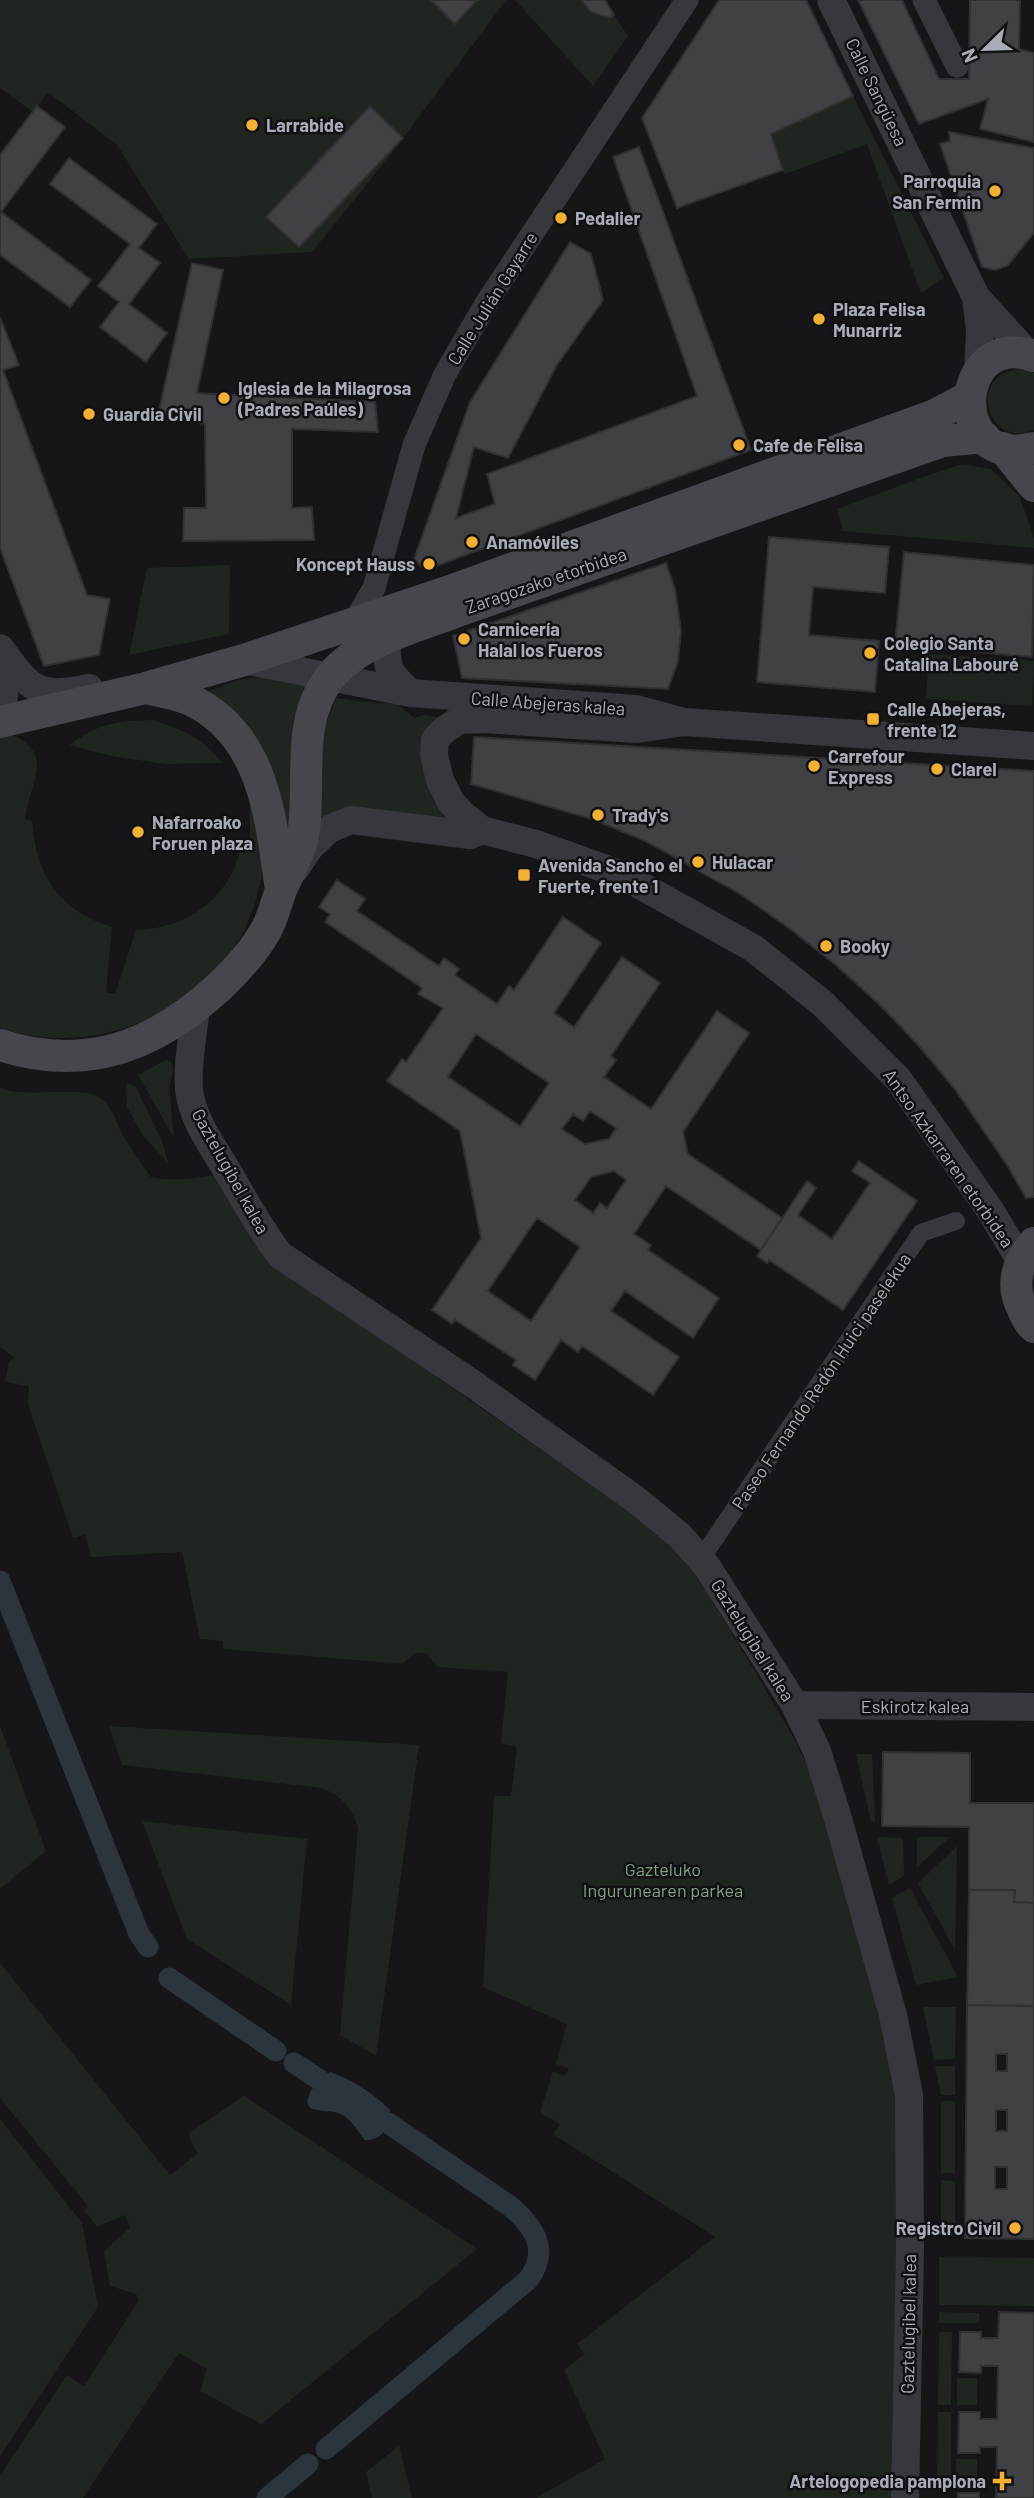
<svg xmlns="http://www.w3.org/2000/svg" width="1034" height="2498" viewBox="0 0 1034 2498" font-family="Barlow,sans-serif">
  <rect width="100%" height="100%" fill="#161618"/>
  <path fill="#1e261f" d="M0 0H506L391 154 312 252 189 259 117 145 48 92 33 112 0 88Z
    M515 0H581L592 12 610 18 614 15 628 36 593 86Z
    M853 96 944 278 921 293 867 144 785 174 783 170 771 134Z
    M1024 369 1034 373V430C986 451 964 370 1024 369Z
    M963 464 991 469 1020 497 1034 538V548L843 531 837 509 931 474Z
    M230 565 229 634 129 655 147 568Z
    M929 654 1034 661 1032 706 926 699Z
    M264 677 310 686 291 845 209 691 242 679Z
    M336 698 366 702 397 704 414 718 424 715 459 720 443 731 460 824H316L322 735Z
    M152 720C181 729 203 737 222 763L165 764 112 756 70 745C98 723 117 721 152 720Z
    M12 735C56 754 29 784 25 819L32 821C36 875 59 911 112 927L106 992 115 994 136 930C175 929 211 911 231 875 236 865 239 853 242 843L250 841V807L252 803C255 820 265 850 263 866 257 909 243 940 216 972 211 978 207 984 202 989 196 994 187 999 179 1003 125 1037 61 1048 0 1028V736Z
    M166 1060 171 1061 173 1069 169 1087 174 1138 138 1075Z
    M126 1083 136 1087 162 1141 168 1163 141 1133 127 1106Z
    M0 1088C26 1099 84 1084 102 1099 113 1108 117 1125 124 1137 132 1151 142 1164 151 1177 172 1182 194 1178 215 1175L369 1330 656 1530 691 1567 756 1673 797 1744 806 1763 827 1820 894 2069 899 2120 892 2498H536L605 2459 564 2370 585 2354 577 2344 715 2237 553 2134 560 2124 540 2113 553 2072 565 2076 569 2068 556 2064 567 2024 483 1987 494 1796H511L517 1747 501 1743 508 1672 437 1667 427 1653H416L402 1664 223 1649V1641L200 1639 182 1552 91 1557 85 1535 73 1538 28 1404 29 1386 5 1382 9 1362 15 1358 0 1347Z
    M0 1726 46 1851 0 1889Z
    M109 1726 419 1745 376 2056 340 2035 358 1828C352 1807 342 1797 322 1788L122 1765Z
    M856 1754H872L875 1822H871Z
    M142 1821 307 1839 291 2005 187 1939Z
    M877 1837 903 1838 904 1876 889 1885Z
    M917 1837H950L917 1867Z
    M957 1846 955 1950 918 1883Z
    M910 1888 958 1977 916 1985 892 1898Z
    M0 1963 170 2175 197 2154 188 2134 244 2096 477 2249 261 2424 200 2391 207 2369 179 2353 83 2498H0V2475L67 2375 84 2386 139 2300 136 2294 110 2286 104 2251 130 2228 125 2215 97 2227 84 2210 88 2206 0 2098Z
    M923 2007H956L955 2059 934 2060Z
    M935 2066H955V2095H941Z
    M941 2101H955V2173H941Z
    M0 2119 82 2223 98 2307 0 2456Z
    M941 2180 955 2181V2237H941Z
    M939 2257 1034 2258V2306L939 2305Z
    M939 2312 979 2313V2323H939Z
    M939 2332H952L951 2405H938Z
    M957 2378H977V2405H957Z
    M938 2412H951V2486H937Z
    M399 2446 412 2498H372L366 2472Z
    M956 2459H977V2486H956Z"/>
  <path fill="#2c353c" d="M330 2072C352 2079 374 2094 390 2110 389 2126 383 2141 365 2140 357 2131 351 2117 338 2113 328 2110 320 2112 310 2108L307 2102 311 2090Z"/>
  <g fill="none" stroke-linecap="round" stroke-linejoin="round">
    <path stroke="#2c353c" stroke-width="21" d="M0 1581 139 1934 148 1947
      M169 1978 276 2051
      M294 2063 320 2080
      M326 2449 529 2279C550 2249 534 2227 510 2206L388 2123
      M267 2498 308 2464"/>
  </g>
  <path fill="#404145" stroke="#303034" stroke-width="2" fill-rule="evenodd" d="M431 0H477L455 24Z
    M581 0H605L614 15 610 18 591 12Z
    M719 0H806L853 96 771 134 783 170 677 208 642 118Z
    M858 0H902L939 79H969L970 0H1020L1019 49 1034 53V142L980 129 988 99 919 124Z
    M37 106 65 127 1 212 91 280 70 307 0 255V155Z
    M370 106 403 138 299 247 266 217Z
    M949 132 1034 148V233L1007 266 995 270 982 267 940 144 950 141Z
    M639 147 751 450 425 570 414 559 470 402 570 242 591 254 603 300 557 365 508 458 474 447 456 518 495 504 487 474 697 396 613 157Z
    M69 158 157 224 139 248 160 263 129 304 167 333 146 362 100 327 119 302 98 286 130 244 50 184Z
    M192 263 223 270 197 393 375 402 378 432 292 429V508L312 507 314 540 183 541 184 508H206L205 424 158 415Z
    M0 317 19 365 3 370 87 595 110 599 99 655 44 666 0 548Z
    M769 537 889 547 885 593 813 587 809 635 879 641 875 692 757 682Z
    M904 552 1034 565 1032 657 895 644Z
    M666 563 675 589 681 630 678 661 668 689 462 678 453 636Z
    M474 737 1034 771V1197L1026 1198 1007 1165 954 1088 919 1046 882 1007 837 966 789 928 740 894 645 841 595 820 471 784Z
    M337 880 365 899 357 911 439 966 444 958 459 969 455 975 497 1004 509 986 514 990 563 917 601 943 554 1013 574 1027 622 957 660 983 611 1056 616 1060 604 1077 651 1109 717 1011 749 1033 683 1132 688 1154 782 1218 761 1250 666 1186 634 1234 651 1245 648 1250 719 1298 693 1338 625 1291 611 1311 679 1357 653 1395 582 1346 578 1352 561 1340 535 1380 513 1365 516 1360 455 1320 452 1324 432 1310 481 1238 460 1131 387 1081 402 1059 406 1062 443 1008 418 994 422 988 325 922 330 914 319 907ZM476 1034 549 1083 520 1126 448 1077ZM590 1111 616 1128 609 1139 585 1144 562 1129 573 1114 583 1121ZM614 1171 626 1180 607 1208 600 1203 593 1213 575 1200 591 1177ZM537 1218 580 1247 531 1321 488 1291Z
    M859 1161 917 1201 843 1310 769 1260 767 1263 757 1256 807 1181 816 1188 798 1215 832 1239 870 1183 852 1171Z
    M883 1752 970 1753V1803H1034V1903L1014 1902 1015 1890H969V1827L882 1826Z
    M969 1890H1015L1014 1902 1034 1903V2006L967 2005Z
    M967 2005 1034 2006V2239L965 2238ZM996 2054H1007V2071H996ZM996 2110H1007V2131H996ZM995 2167H1007V2189H995Z
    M999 2312 1034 2313V2498H996L997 2447H980V2453H958L959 2412H980V2419H997L998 2366H981V2373L959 2372 960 2332H981V2338H998Z
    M958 2493H979V2498H958Z"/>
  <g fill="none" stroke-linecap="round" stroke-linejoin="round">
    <path stroke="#37383d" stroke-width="18" d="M701 1559 921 1233 956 1221"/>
    <path stroke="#37383d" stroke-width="23" d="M924 0 957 66
      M353 624 374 588 414 445 445 374 487 302 687 0"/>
    <path stroke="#37383d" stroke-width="28" d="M831 0 976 297 1028 354
      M976 297 980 330 978 373
      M387 638C386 669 388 673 411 693
      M0 648C30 689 36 699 89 688
      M244 660 411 693 636 709 684 722 1034 746
      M0 665C4 680 8 693 0 707
      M684 722 638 729 483 719 459 720 443 731 435 740 434 755 440 780 451 802 462 814 482 830 536 844 620 874 753 948 822 1003 898 1079 990 1210 1020 1260
      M296 868 309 848 329 829 351 820 470 835 482 830
      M196 1008C193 1035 187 1062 189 1089 192 1119 213 1147 228 1172 245 1201 260 1229 280 1255L473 1384 635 1499 679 1535 706 1565 795 1705 817 1751 837 1815 893 2015 909 2095 910 2249 905 2498
      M795 1705 1034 1707"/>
    <path stroke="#45474d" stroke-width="32" d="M1034 356C952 328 946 472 1034 448
      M1003 448 1034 486
      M146 688C161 692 180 694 193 701 265 737 271 820 281 890
      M0 722 146 688 244 660 450 591 935 415 969 397
      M0 1045C86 1073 155 1046 219 987 237 970 254 952 266 930 273 918 276 903 281 890 288 873 300 854 303 836 312 783 294 722 331 676 361 640 416 627 458 611L943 441 984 437
      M1034 1243C1018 1263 1010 1283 1022 1307 1025 1315 1028 1322 1034 1327"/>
  </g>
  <g fill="#f2b134" stroke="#111113" stroke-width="2.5">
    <circle cx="252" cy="125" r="7"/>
    <circle cx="995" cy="191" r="7"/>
    <circle cx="561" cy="218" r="7"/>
    <circle cx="819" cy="319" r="7"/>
    <circle cx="224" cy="398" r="7"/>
    <circle cx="89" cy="414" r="7"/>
    <circle cx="739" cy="445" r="7"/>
    <circle cx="472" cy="542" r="7"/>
    <circle cx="429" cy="564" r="7"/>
    <circle cx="464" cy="639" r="7"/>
    <circle cx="870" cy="653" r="7"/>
    <rect x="866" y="712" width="14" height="14" rx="3.5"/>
    <circle cx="814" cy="766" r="7"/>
    <circle cx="937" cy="769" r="7"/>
    <circle cx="598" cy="815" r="7"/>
    <circle cx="138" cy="832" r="7"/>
    <circle cx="698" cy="862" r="7"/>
    <rect x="517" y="868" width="14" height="14" rx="3.5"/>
    <circle cx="826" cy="946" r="7"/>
    <circle cx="1015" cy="2228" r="7"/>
    <path d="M998.5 2470.5h7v7h7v7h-7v7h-7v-7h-7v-7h7z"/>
  </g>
  <g text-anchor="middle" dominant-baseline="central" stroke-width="5" stroke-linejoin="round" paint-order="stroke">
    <g font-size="18" fill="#a8adb8" stroke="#111113">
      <text transform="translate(877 92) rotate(64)">Calle Sangüesa</text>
      <text transform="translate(492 298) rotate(-58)">Calle Julián Gayarre</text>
      <text transform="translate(546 580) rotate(-19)">Zaragozako etorbidea</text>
      <text transform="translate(548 703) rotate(4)">Calle Abejeras kalea</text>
      <text transform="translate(949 1158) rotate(55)">Antso Azkarraren etorbidea</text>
      <text transform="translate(231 1171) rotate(61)">Gaztelugibel kalea</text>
      <text transform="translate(821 1381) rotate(-56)">Paseo Fernando Redón Huici paselekua</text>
      <text transform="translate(753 1640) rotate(58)">Gaztelugibel kalea</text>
      <text x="915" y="1706">Eskirotz kalea</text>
      <text transform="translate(908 2324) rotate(-89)">Gaztelugibel kalea</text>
    </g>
    <g font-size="18" font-weight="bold" fill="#a8adb8" stroke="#111113" text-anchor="start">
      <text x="266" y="125">Larrabide</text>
      <text x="981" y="181" text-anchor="end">Parroquia<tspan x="981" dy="21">San Fermin</tspan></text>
      <text x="575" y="218">Pedalier</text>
      <text x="833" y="309">Plaza Felisa<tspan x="833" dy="21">Munarriz</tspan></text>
      <text x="238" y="388">Iglesia de la Milagrosa<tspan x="238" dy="21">(Padres Paúles)</tspan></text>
      <text x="103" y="414">Guardia Civil</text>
      <text x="753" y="445">Cafe de Felisa</text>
      <text x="486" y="542">Anamóviles</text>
      <text x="415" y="564" text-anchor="end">Koncept Hauss</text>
      <text x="478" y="629">Carnicería<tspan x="478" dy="21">Halal los Fueros</tspan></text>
      <text x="884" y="643">Colegio Santa<tspan x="884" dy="21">Catalina Labouré</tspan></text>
      <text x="887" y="709">Calle Abejeras,<tspan x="887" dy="21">frente 12</tspan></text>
      <text x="828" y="756">Carrefour<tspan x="828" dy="21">Express</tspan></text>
      <text x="951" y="769">Clarel</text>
      <text x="612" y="815">Trady's</text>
      <text x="152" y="822">Nafarroako<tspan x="152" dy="21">Foruen plaza</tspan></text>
      <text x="712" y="862">Hulacar</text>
      <text x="538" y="865">Avenida Sancho el<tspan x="538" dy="21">Fuerte, frente 1</tspan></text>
      <text x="840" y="946">Booky</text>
      <text x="1001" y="2228" text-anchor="end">Registro Civil</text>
      <text x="986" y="2481" text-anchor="end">Artelogopedia pamplona</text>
    </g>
    <g font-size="18" fill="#7fa381" stroke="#111113">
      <text x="663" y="1869">Gazteluko<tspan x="663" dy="21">Ingurunearen parkea</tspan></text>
    </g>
  </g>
  <g transform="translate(985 49) rotate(247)" stroke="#111113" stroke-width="5" paint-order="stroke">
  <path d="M0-5L12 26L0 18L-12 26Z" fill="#a8adb8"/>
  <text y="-10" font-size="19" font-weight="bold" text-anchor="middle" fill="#a8adb8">N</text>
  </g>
</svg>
